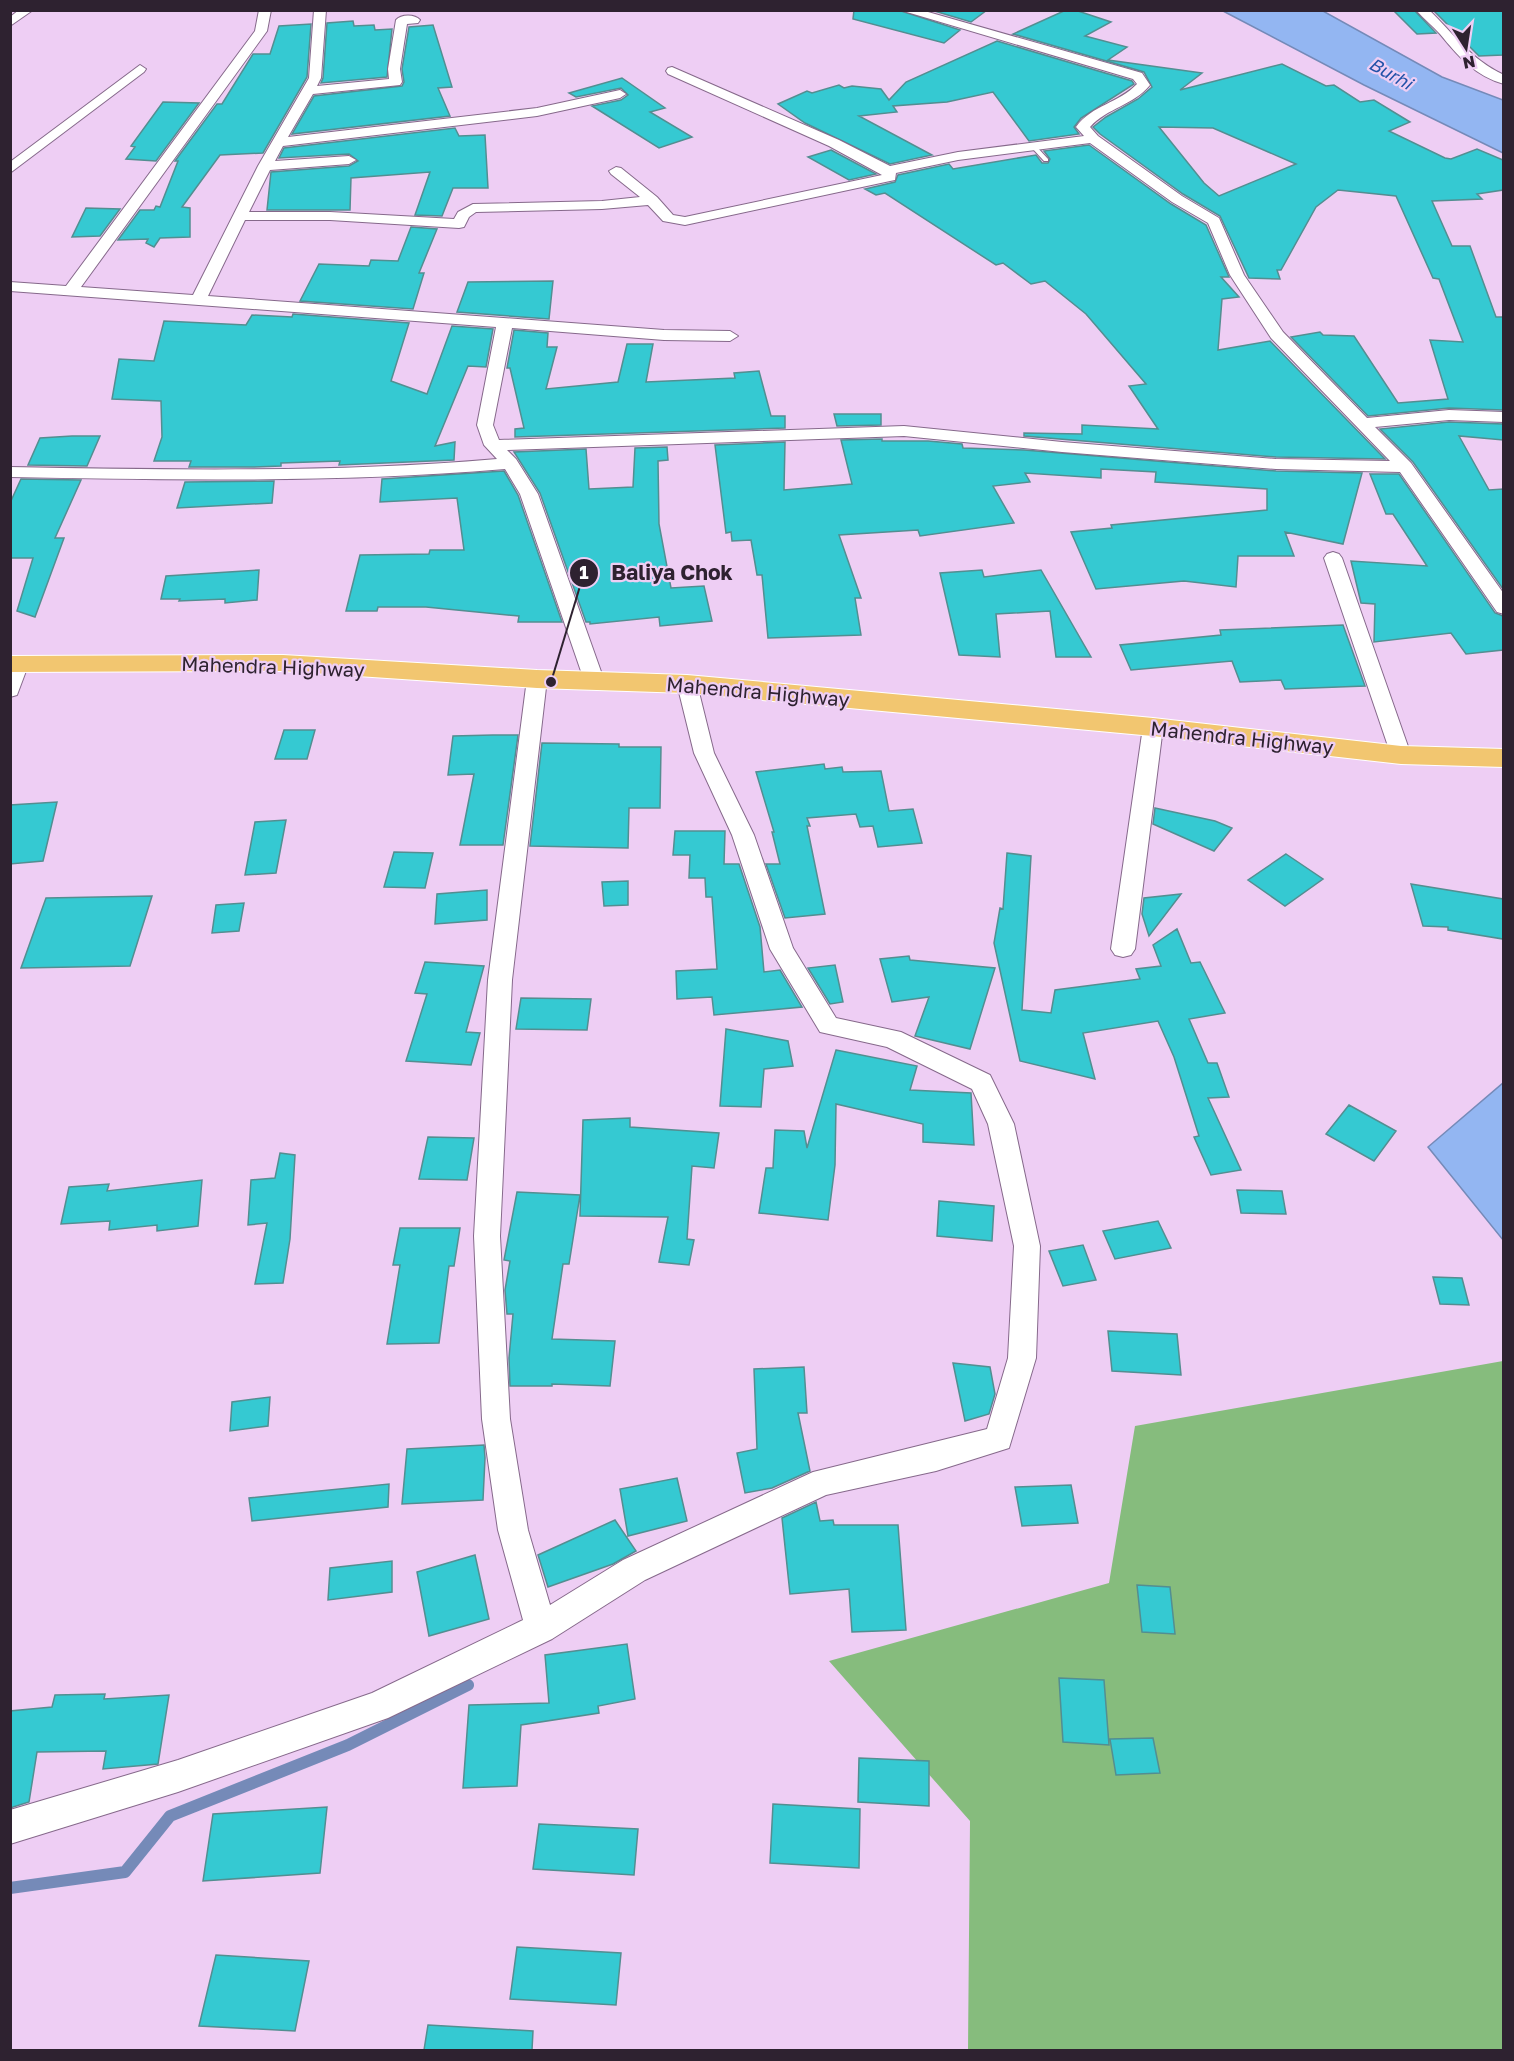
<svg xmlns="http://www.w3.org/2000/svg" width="1514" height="2061" viewBox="0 0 1514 2061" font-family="'Golos Text',sans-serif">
  <rect width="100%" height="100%" fill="#eecef4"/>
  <path fill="#86bc7d" d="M1503 1361V2050H968L970 1821 829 1661 1109 1583 1135 1426Z"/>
  <path fill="#93b6f2" stroke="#758ab8" stroke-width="1.5" d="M1223 11H1323L1442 77 1503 100V153L1364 85Z
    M1503 1083V1240L1428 1147Z"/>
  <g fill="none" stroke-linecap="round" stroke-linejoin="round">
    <path stroke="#758ab8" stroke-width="12" d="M10 1888 125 1872 170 1816 348 1745 468 1685"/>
  </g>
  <path fill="#35c9d2" stroke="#538e91" stroke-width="1.5" fill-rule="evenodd" d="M854 10H898L960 30 944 43 853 19Z
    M931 10H987L971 22Z
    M1066 10H1075L1111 22 1085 36 1127 47 1108 60 1202 73 1180 90 1282 64 1326 86 1334 85 1360 102 1374 100 1410 122 1389 131 1445 158 1451 159 1477 149 1503 160V190L1477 194 1482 199 1432 201 1452 246H1470L1496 317H1503V410L1449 408 1368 416 1291 337 1320 332 1323 335 1354 336 1398 403 1448 399 1430 340 1463 342 1439 279 1433 278 1396 196 1338 190 1316 207 1281 270H1277L1280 279 1249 278 1220 216 1183 194 1100 134 1093 127 1106 117 1138 99 1152 87 1144 72 1013 34ZM1159 127 1213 128 1296 164 1219 196 1204 183Z
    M1393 10H1414L1436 33 1417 34Z
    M1433 10H1503V55L1479 56Z
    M353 21 354 26 374 25 375 30 392 29 387 77 321 83 323 78 327 23Z
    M311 24 307 77 263 153 220 155 182 207 190 208V237L160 238 154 247 146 243 148 239 118 240 140 210H154L156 206 160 207 178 161H175L217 104H222L253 54H270L279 26Z
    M433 25 452 87 438 88 450 116 292 134 314 96 402 86 404 82 402 69 409 27Z
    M997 41 1132 81 1134 84 1081 118 1074 127 1079 134 1029 141 993 92 947 102 893 106 897 112 859 116 932 155 890 164 805 123 778 104 807 91 812 93 839 85 844 88 852 86 881 89 889 100 906 82Z
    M622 78 665 108 650 112 692 137 659 148 592 106 621 100 628 95 621 88 576 97 569 93Z
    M163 102 199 103 156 161 126 159 135 147 131 146Z
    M455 128 459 136 485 135 488 188H453L442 216 415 215 430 172 351 178 350 210H267L271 172 349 166 358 161 349 154 279 158 284 148Z
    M1089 145 1171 204 1206 225 1229 277H1221L1239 297 1222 299 1218 350 1270 341 1385 459 1276 457 1024 436V433L1082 434V425L1158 429 1129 386 1146 384 1086 314 1045 281 1031 284 1003 263 996 265 885 193 876 195 865 189 895 182 898 175 949 164 953 169 1036 155 1042 163H1048L1050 159 1044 151Z
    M831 150 876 174 849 180 808 157Z
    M86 208 120 209 100 236 72 237Z
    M411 227 437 229 419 273H424L413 309 300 301 319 264 369 266 371 260 398 261Z
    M553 281 549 319 457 312 468 282Z
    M293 314 409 323 391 381 427 394 452 326 493 329 486 367 468 366 435 446 455 442 454 460 339 465 340 461 281 463V466L254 467H189L191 461H154L162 437 161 401 112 399 119 359 154 361 164 321 246 325 252 315 292 317Z
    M514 330 548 333 547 347H557L546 389 618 382 627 344H653L646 382 735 378 734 373 759 371 771 416H785V428L515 437V429L524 428 510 368H507Z
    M834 414H881V425L837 426Z
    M1449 422 1503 424V440L1459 436 1489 490 1503 489V589L1413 462 1380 429Z
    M72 436H100L87 466 28 465 40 438Z
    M882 439V441H928L962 444 963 448 1024 450 1276 471 1362 473 1343 544 1285 532 1294 556H1238L1236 587 1184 581 1096 589 1071 532 1112 528 1111 525 1267 510V489L1155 482 1156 472 1101 469V478L1025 473 1030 482 993 486 1014 523 920 536 918 530 839 535 861 598H855L861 635 768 638 762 575H757L751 540 732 541 731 532 726 533 715 445 785 442 784 490 852 484 841 440Z
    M667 447 668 460 658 461 659 524 671 588 704 586 712 621 660 626 659 617 590 624V622H586L540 493 514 452 586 449 589 489 633 487 635 448Z
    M504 471 518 495 562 622H518L519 616 426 607H378L377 611H346L360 555 429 554 430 550H464L457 498 380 502 382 479Z
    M1370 474H1399L1495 613 1503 616V650L1466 654 1451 633 1374 642 1375 604 1361 603 1351 561 1427 566 1393 514H1386Z
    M21 479 81 480 55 538H64L35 617 17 611 33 558H10V503Z
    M274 481 272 503 177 508 185 482Z
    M259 570 257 600 225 603V599L179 601 180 599H161L166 576Z
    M982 570 984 577 1041 570 1091 657H1056L1050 611 996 614 1000 657 959 655 940 573Z
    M1343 625 1365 686 1285 689 1281 680 1240 682 1232 661 1131 670 1120 645 1221 635 1220 630Z
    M284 730H315L307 759H275Z
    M493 735H518L503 845H460L474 774 448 775 453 736Z
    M542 743 619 744V747H661L660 808H629L628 848 530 846Z
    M824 764 825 769 842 767 843 772 881 771 889 811 913 809 922 843 878 847 873 826 860 827 856 814 807 818 810 826H807L825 914 785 918 766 864H780L772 832H774L756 772Z
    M57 802 43 861 10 864V805Z
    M1155 808 1215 821 1232 828 1214 851 1153 824Z
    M286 820 276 873 245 875 255 822Z
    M675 831H725L724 864H739L760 927 764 972 780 970 802 1007 714 1015 712 997 677 999 676 971 717 969 712 897H706L705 878H689L690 855H673Z
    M394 852 433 853 425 888 384 887Z
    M1007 853 1031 856 1022 1010 1051 1013 1055 990 1140 979 1136 969 1161 966 1153 945 1177 929 1191 963 1200 962 1225 1013 1189 1019 1208 1063H1217L1229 1097 1208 1098 1241 1170 1211 1175 1194 1137 1199 1136 1174 1057 1158 1021 1083 1033 1095 1079 1020 1061 994 943 1000 908 1003 909Z
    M1286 854 1323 879 1285 906 1248 880Z
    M628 881V905L604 906 602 882Z
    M1411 884 1503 899V939L1448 930V927L1423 926Z
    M487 890V920L435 924 437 894Z
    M1181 894 1149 936 1142 914 1144 898Z
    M152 896 130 966 21 968 46 898Z
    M244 903 239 931 212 933 216 905Z
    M909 956 910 960 995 968 970 1049 915 1036 929 997 892 1002 880 959Z
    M425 962 484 966 466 1032 480 1033 471 1065 406 1061 427 994 415 993Z
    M835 965 843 1002 830 1004 808 968Z
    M521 998 591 999 587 1030 516 1029Z
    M726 1029 788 1041 793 1066 764 1069 761 1107 720 1106Z
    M836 1050 917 1066 910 1090 971 1093 974 1145 923 1142V1124L836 1104 835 1165 828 1220 759 1213 766 1168H773L775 1130 804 1131 807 1148Z
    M1349 1105 1396 1131 1374 1161 1326 1134Z
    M630 1118V1127L719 1133 714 1168 692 1166 687 1239 694 1240 689 1265 659 1262 668 1217 580 1216 583 1120Z
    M428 1137 474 1138 467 1180 419 1179Z
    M280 1153 295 1155 290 1239 283 1283 255 1284 267 1223 248 1225 251 1180 275 1178Z
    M202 1180 198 1226 157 1231V1225L109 1230 110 1221 61 1224 69 1187 109 1184 107 1191Z
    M1237 1190 1282 1191 1286 1214 1241 1213Z
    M517 1192 580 1195 569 1264H563L552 1339 615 1341 610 1386 552 1384V1386H510L509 1358 513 1314H507L505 1290 510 1261 504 1260Z
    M939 1201 994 1206 992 1241 937 1236Z
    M1158 1221 1171 1248 1115 1259 1103 1231Z
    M400 1228H460L454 1266H449L439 1343 387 1344 400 1265H393Z
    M1083 1245 1096 1280 1063 1286 1049 1251Z
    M1433 1277 1462 1278 1469 1305 1440 1304Z
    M1108 1331 1177 1334 1181 1375 1112 1371Z
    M953 1363 990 1367 995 1394 989 1414 965 1421Z
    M804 1367 807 1413H798L810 1471 772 1488 745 1493 737 1453 757 1449 754 1369Z
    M270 1397 268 1426 230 1431 232 1402Z
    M484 1445 485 1458 483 1500 402 1504 407 1449Z
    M677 1478 687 1521 628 1536 620 1489Z
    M389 1484 388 1507 252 1521 249 1498Z
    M1071 1485 1078 1523 1022 1526 1015 1487Z
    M816 1502 820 1521 833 1520 834 1525H898L906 1630 852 1632 849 1589 790 1594 782 1518Z
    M615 1520 636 1551 613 1564 548 1587 538 1555Z
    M475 1555 489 1619 429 1636 417 1572Z
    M392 1561V1592L328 1600 330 1568Z
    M1137 1585 1170 1587 1175 1634 1142 1632Z
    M627 1644 635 1699 598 1706 599 1713 521 1725 517 1786 463 1788 469 1705 549 1703 545 1655Z
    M1059 1678 1104 1680 1109 1745 1063 1742Z
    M105 1694 104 1699 169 1695 158 1764 103 1769 106 1751 37 1752 29 1802 10 1808V1711L52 1707 55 1695Z
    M1153 1738 1160 1773 1116 1775 1110 1739Z
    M859 1758 929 1761V1806L858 1802Z
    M773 1804 860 1809 859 1868 770 1863Z
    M327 1807 320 1873 203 1881 213 1814Z
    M539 1824 638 1829 634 1875 533 1869Z
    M517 1947 621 1953 616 2005 510 1999Z
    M216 1955 309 1961 295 2031 199 2026Z
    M428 2025 533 2031 532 2050H424Z"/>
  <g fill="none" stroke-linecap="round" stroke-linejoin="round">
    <defs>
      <path id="service" d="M1032 146H1036L1048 159V161H1044L1032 148Z"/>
      <path id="minor" d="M19 10H33L10 26V17Z
        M259 10H271L267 31 81 287 193 295 258 166 309 78 314 10H326L321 78 317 86 389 79 388 69 396 20C401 14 415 14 420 20L418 23 407 24 400 69 402 82 400 85 313 94 288 137 537 108 620 90 626 94 620 98 537 116 283 146 275 161 349 156 356 160 349 164 270 170 249 212H330L454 219 458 212 473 204 602 201 640 197 611 174 609 171 616 167 621 168 657 197 673 215 685 217 882 175 829 146 668 74 666 71 668 68 672 67 839 140 890 166 958 152 1084 136 1076 127C1092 105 1119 103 1137 84L1133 79 900 10H921L1142 73 1150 85C1134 105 1107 108 1090 127L1098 136 1182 196 1219 218 1244 275 1283 332 1367 418 1449 410 1504 412V422L1449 420 1375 427 1411 463 1504 594V614L1497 612 1400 472 1276 469 1062 452 904 436 507 450 516 459 538 494 604 680 601 684 594 686 587 684 584 680 520 494 505 469C340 483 175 480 10 477V467C173 470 335 473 497 459L484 445 477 425 496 327 10 291V282L66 286 255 31ZM1090 143 1172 202 1208 223 1230 275 1271 338 1390 461 1276 459 1062 442 904 426 499 440 493 425 512 328 664 340 730 341 738 336 730 331 664 330 208 296 245 220H330L459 228 464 227 469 217 476 212 602 209 648 205 663 221 685 225 890 181 895 180 896 173 958 160Z
        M1416 10H1429C1456 36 1469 58 1504 75V84C1475 76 1458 56 1440 34 1433 26 1424 19 1416 10Z
        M140 65 146 69 144 72 10 173V162Z
        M1333 552 1339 554 1342 558 1411 755 1408 760 1401 762 1394 760 1391 755 1324 558 1327 554Z
        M19 657 26 659 29 663 17 695 10 697V661Z
        M537 673 544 675 547 679 512 980 500 1236 510 1419 528 1530 550 1605 623 1560 813 1472 987 1429 1008 1358 1014 1246 988 1124 972 1089 887 1047 820 1032 770 949 732 835 694 753 677 684 680 680 687 678 694 680 697 684 714 753 754 835 793 948 836 1018 901 1032 990 1075 1014 1124 1040 1246 1036 1358 1009 1448 936 1471 826 1495 645 1580 552 1639 388 1718 178 1792 10 1844V1810L178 1760 372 1693 523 1620 498 1530 482 1419 474 1236 488 980 527 679 530 675Z
        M1153 720 1160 722 1163 727 1135 949 1131 955 1123 957 1115 955 1111 949 1143 727 1146 722Z"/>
      <path id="trunk" d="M283 655 537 670 687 675 1153 718 1401 746 1504 749V767L1401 764 1153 736 687 693 537 688 283 671 10 672V656Z"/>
    </defs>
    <use href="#service" stroke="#86698b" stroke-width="2"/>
    <use href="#minor" stroke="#86698b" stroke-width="2"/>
    <use href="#trunk" stroke="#fff" stroke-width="2"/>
    <use href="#service" fill="#fff" fill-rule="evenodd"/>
    <use href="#minor" fill="#fff" fill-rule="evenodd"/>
    <use href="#trunk" fill="#f2c670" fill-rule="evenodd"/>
  </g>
  <g text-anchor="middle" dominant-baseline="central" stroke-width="4.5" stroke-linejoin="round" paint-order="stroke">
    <g font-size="18" font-style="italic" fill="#2252a8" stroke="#eecef4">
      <text transform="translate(1391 73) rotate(29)">Burhi</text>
    </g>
    <g font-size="20" fill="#2e2230" stroke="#eecef4">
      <text transform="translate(273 666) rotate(2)">Mahendra Highway</text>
      <text transform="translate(758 691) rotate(5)">Mahendra Highway</text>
      <text transform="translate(1242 737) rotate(6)">Mahendra Highway</text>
    </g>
  </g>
  <path fill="none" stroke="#2e2230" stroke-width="2" d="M551 682L584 573"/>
  <g fill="#2e2230" stroke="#eecef4" stroke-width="2">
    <circle cx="551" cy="682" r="6"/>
    <circle cx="584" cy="573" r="15"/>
  </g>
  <g font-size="18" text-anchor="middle" font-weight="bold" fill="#fff">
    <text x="584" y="579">1</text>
  </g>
  <g font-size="21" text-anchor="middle" font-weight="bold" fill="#2e2230" stroke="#eecef4" stroke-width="4.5" stroke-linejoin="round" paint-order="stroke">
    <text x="672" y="580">Baliya Chok</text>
  </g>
  <rect width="1514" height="2061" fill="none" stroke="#2e2230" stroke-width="24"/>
  <g transform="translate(1466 48) rotate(168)" stroke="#eecef4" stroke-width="4.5" paint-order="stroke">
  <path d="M0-4.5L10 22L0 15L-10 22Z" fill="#2e2230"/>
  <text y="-9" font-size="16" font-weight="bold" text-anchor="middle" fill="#2e2230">N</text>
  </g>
</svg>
